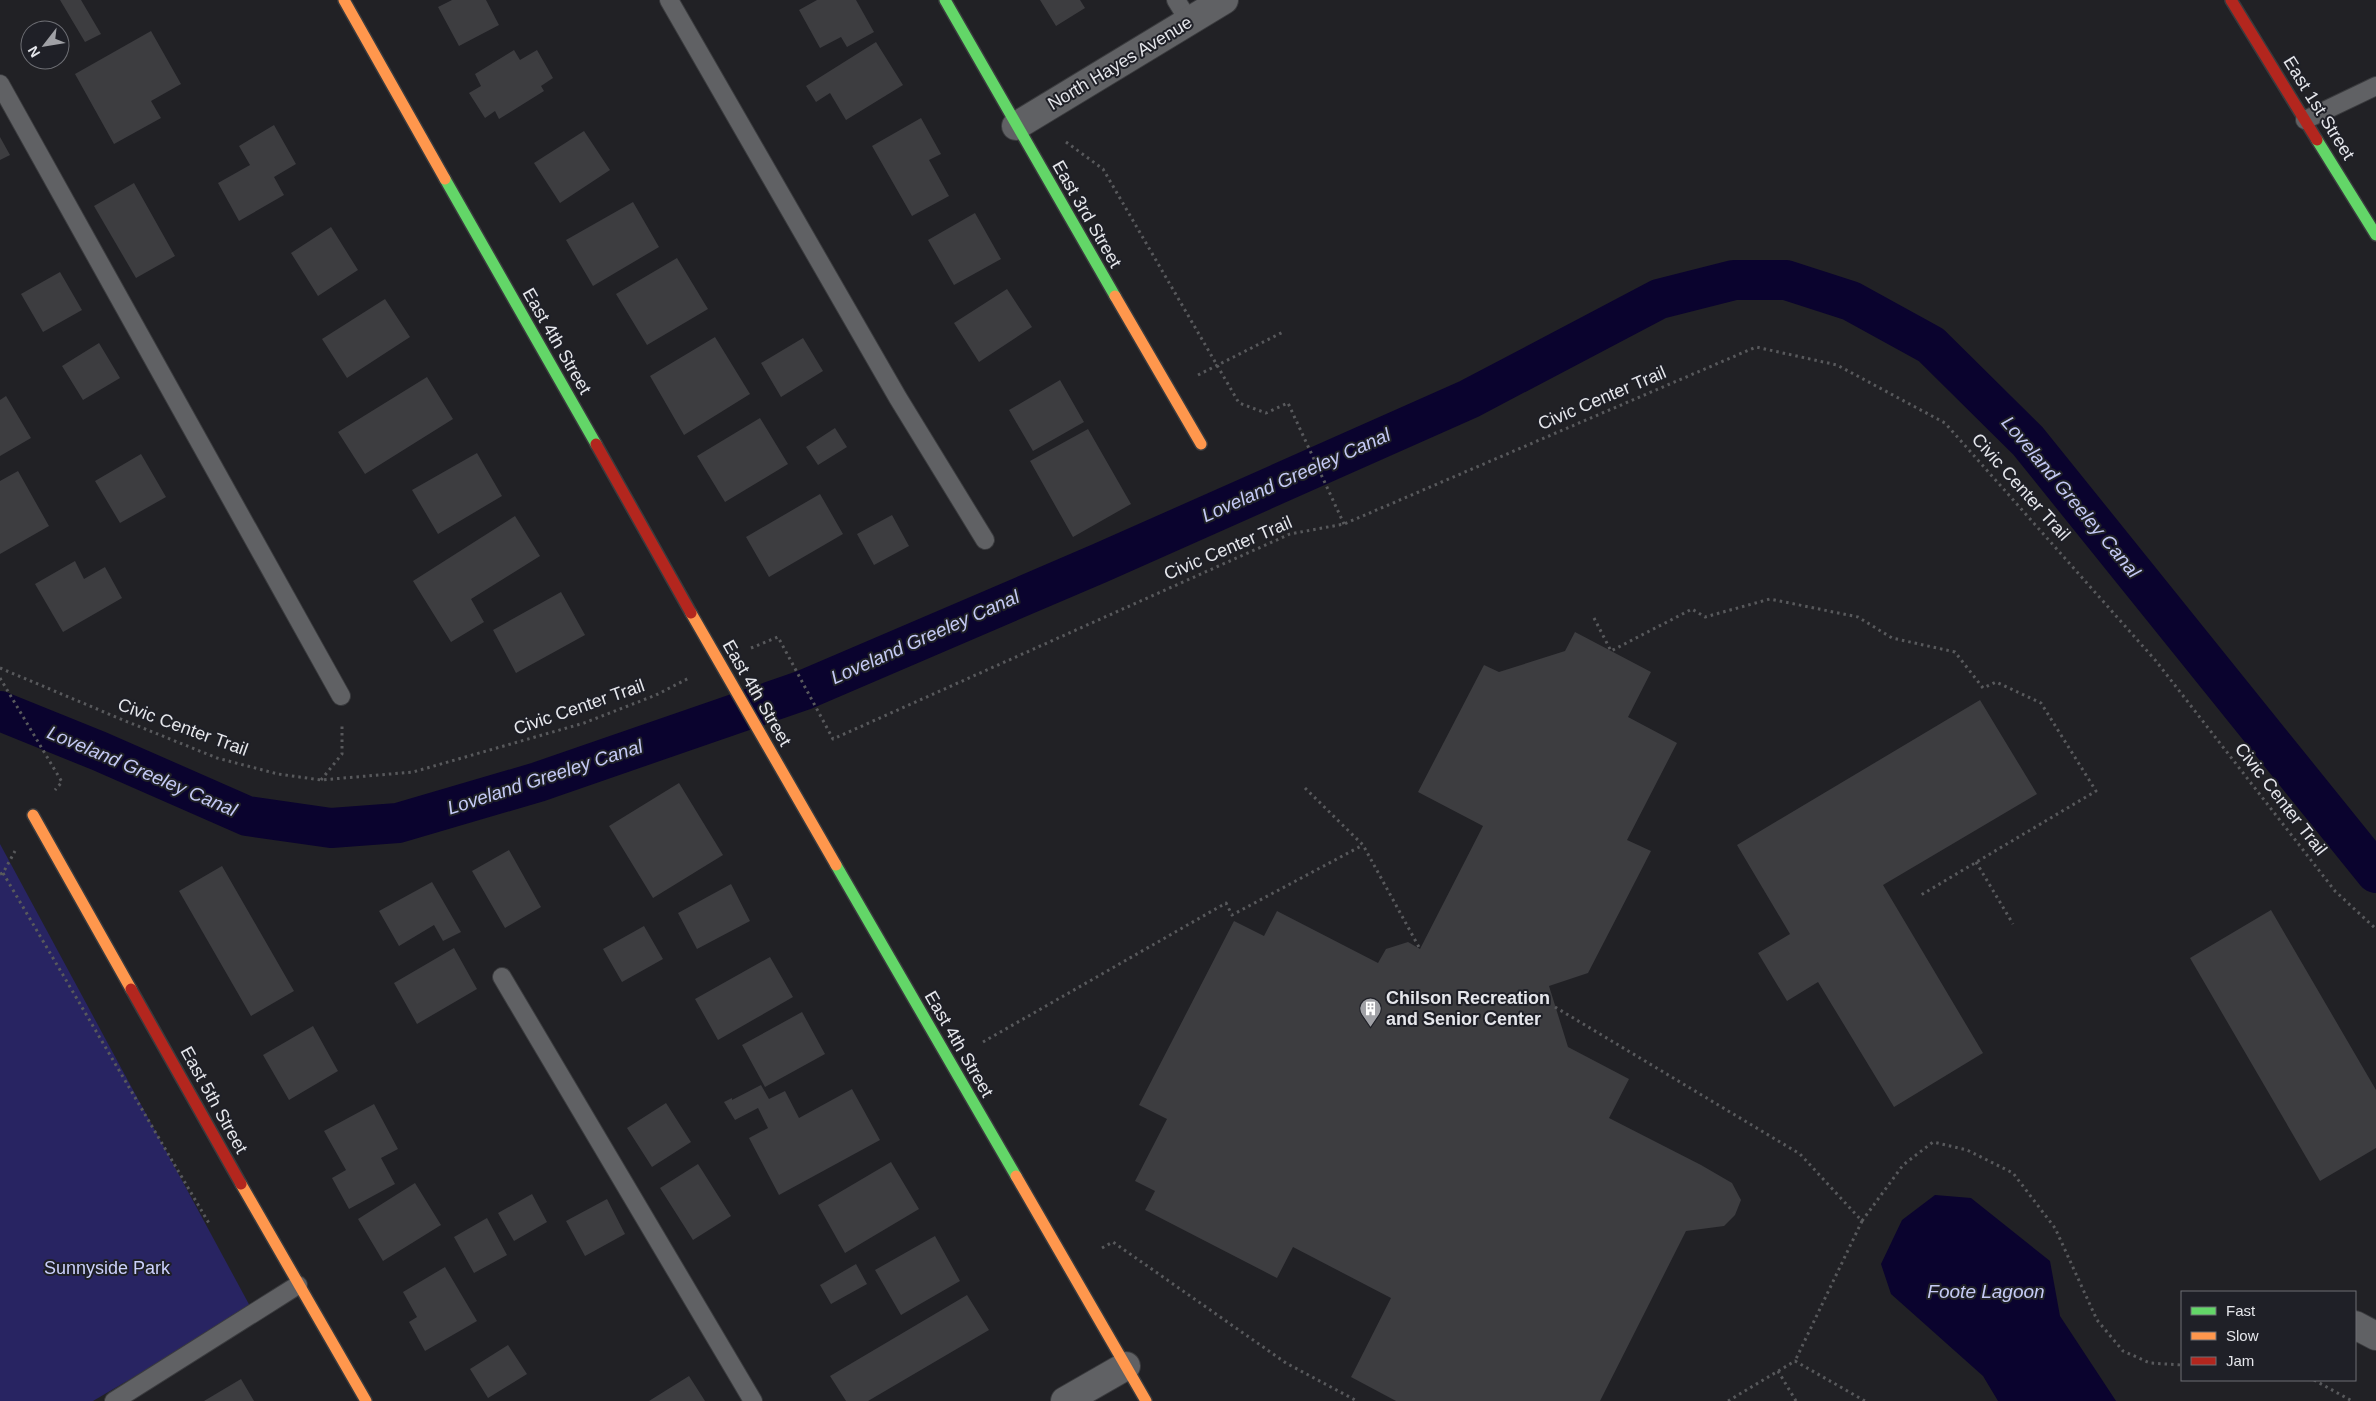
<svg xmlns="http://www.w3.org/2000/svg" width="2376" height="1401" viewBox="0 0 2376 1401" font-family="Helvetica,sans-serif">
  <rect width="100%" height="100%" fill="#212125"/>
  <path fill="#282462" d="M0 844 251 1308 93 1401H0Z"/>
  <path fill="#0a032e" d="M1935 1195 1971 1198 2050 1261 2060 1316 2116 1401H1998L1983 1376 1891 1294 1881 1264 1902 1220Z"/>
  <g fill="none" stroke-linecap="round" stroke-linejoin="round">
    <path stroke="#0a032e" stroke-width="40" d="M0 711 99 751 247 816 331 828 398 823 538 782 804 690 1100 563 1469 399 1659 299 1734 280H1786L1851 301 1931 345 2028 441 2376 873"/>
  </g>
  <path fill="#3d3d40" d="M60 0H81L101 34 85 42Z
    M452 0H486L499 25 459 46 438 7Z
    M817 0H856L874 32 847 47 841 37 820 48 799 10Z
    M1040 0H1080L1085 8 1056 26Z
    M151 31 181 84 151 101 161 118 114 144 75 74Z
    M876 42 903 85 846 120 830 93 816 102 806 86Z
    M514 50 520 60 537 50 553 78 541 86 544 91 499 119 495 111 485 118 469 93 481 86 475 74Z
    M921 118 941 154 929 160 949 196 912 216 872 146Z
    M274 125 296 164 274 177 284 195 239 221 218 183 250 165 239 146Z
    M584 131 610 170 560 203 534 163Z
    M0 137 10 155 0 160Z
    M134 183 175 256 136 278 94 206Z
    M633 202 659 247 593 286 566 240Z
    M975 213 1001 259 954 285 928 240Z
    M331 227 358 270 318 296 291 253Z
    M677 258 708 309 647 345 616 294Z
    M60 272 82 310 43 332 21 294Z
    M1007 289 1032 327 979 362 954 323Z
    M385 299 410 337 347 378 322 339Z
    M715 337 750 394 684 435 650 376Z
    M803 338 823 371 781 397 761 363Z
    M99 343 120 378 83 400 62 366Z
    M427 377 453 419 365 474 338 432Z
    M1060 380 1084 422 1033 451 1009 410Z
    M6 396 31 438 0 456V400Z
    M760 418 788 464 725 502 697 456Z
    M835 428 847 447 818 465 806 447Z
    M1088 429 1131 504 1073 537 1030 461Z
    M477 453 502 496 438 534 412 490Z
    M141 454 166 497 120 523 95 481Z
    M18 471 49 526 0 554V481Z
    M820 494 843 534 769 577 746 537Z
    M892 515 909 546 874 565 857 534Z
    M515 516 540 556 471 599 484 622 451 642 413 581Z
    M75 561 84 579 105 567 122 598 63 632 35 584Z
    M561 592 585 635 516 673 493 630Z
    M1575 632 1651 672 1628 717 1677 743 1627 840 1651 851 1588 973 1549 986 1568 1047 1629 1079 1609 1118 1701 1165 1732 1183 1741 1200 1735 1215 1724 1226 1686 1231 1600 1401H1396L1351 1377 1391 1298 1293 1247 1277 1278 1145 1210 1155 1191 1135 1181 1167 1119 1139 1105 1234 921 1264 936 1277 911 1378 963 1386 949 1408 942 1420 949 1483 826 1418 792 1484 665 1499 672 1565 651Z
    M1980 700 2037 794 1883 885 1983 1053 1894 1107 1818 982 1787 1001 1758 953 1790 934 1737 845Z
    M679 783 723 855 653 898 609 826Z
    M509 850 541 907 505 928 472 871Z
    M222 866 294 991 251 1016 179 891Z
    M432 882 461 932 443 941 434 925 399 946 379 911Z
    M731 884 750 921 697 949 678 913Z
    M2271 910 2376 1090V1148L2320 1181 2190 958Z
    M644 926 663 959 622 982 603 949Z
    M454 948 477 989 417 1024 394 983Z
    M770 957 793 997 718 1040 695 999Z
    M802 1012 825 1054 765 1087 742 1045Z
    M313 1026 338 1071 289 1100 263 1055Z
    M761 1085 769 1099 785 1091 799 1118 852 1089 880 1140 779 1195 749 1138 768 1128 758 1108 735 1120 724 1102 732 1098V1100Z
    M666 1103 691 1142 652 1167 627 1128Z
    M374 1104 398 1149 381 1158 395 1184 349 1209 332 1178 346 1170 324 1131Z
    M891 1162 919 1209 845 1253 818 1205Z
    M698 1164 731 1216 693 1240 660 1188Z
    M415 1183 441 1225 383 1261 358 1219Z
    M532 1194 547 1222 514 1241 498 1213Z
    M607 1199 625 1234 585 1256 566 1221Z
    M487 1218 507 1255 474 1273 454 1237Z
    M935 1236 960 1281 901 1315 875 1270Z
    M856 1264 867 1284 831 1304 820 1285Z
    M445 1267 477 1321 425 1351 409 1322 417 1317 403 1292Z
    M967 1295 989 1330 868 1401H846L830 1376Z
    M508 1345 527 1374 488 1398 470 1369Z
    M689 1376 705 1401H649Z
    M241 1379 254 1401H204Z"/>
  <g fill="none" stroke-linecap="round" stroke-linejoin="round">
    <defs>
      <path id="lane" d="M669 0 898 398 985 540
        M1176 0 1189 21
        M0 84 341 696
        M2305 120 2376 86
        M502 977 753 1401
        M114 1401 298 1285"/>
      <path id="street" d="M1016 126 1224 0
        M2355 1325 2376 1336
        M1065 1401 1126 1366"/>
      <path id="fast" d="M945 0 1115 296
        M2317 140 2376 235
        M445 179 596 444
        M836 865 1016 1176"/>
      <path id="slow" d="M344 0 445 179
        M1115 296 1201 444
        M691 613 836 865
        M33 815 131 989
        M1016 1176 1146 1401
        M241 1184 366 1401"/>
      <path id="jam" d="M2231 0 2317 140
        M596 444 691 613
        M131 989 241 1184"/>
    </defs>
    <use href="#lane" stroke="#3a3b3e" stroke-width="20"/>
    <use href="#street" stroke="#3a3b3e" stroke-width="30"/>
    <use href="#fast" stroke="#3a3b3e" stroke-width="14"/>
    <use href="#slow" stroke="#3a3b3e" stroke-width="14"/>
    <use href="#jam" stroke="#3a3b3e" stroke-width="14"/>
    <path stroke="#58595c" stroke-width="3" stroke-dasharray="2.5 4" stroke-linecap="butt" d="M1066 142 1103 169 1239 403 1266 413 1288 403 1344 524
      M1198 375 1283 332
      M1594 618 1611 651 1692 609 1705 617 1770 599 1858 617 1892 638 1955 652 1983 688 1996 682 2041 703 2096 791 1921 895
      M751 648 778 637 833 739 1290 534 1344 524 1756 347 1837 365 1945 423 2156 661 2335 891 2376 929
      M0 668 123 720 217 758 278 774 321 780 413 772 584 723 656 695 689 678
      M0 678 62 782 55 790
      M321 780 342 754V724
      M1305 788 1363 845 1420 949
      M1976 862 2013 924
      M3 873 210 1225
      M0 874 3 873 15 851
      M1555 1007 1800 1154 1862 1221 1795 1361
      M983 1042 1226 903 1232 915 1363 845
      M1862 1221 1903 1165 1933 1142 1967 1150 2013 1173 2055 1228 2097 1320 2123 1351 2150 1363 2182 1365
      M1102 1248 1113 1242 1286 1363 1357 1401
      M1778 1371 1796 1401
      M2314 1380 2352 1401
      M1728 1401 1795 1361 1865 1401"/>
    <use href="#lane" stroke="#606164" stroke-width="18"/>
    <use href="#street" stroke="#606164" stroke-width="28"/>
    <use href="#fast" stroke="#63d668" stroke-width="11"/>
    <use href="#slow" stroke="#ff974d" stroke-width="11"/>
    <use href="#jam" stroke="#b3261e" stroke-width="11"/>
  </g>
  <defs>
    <symbol id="building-pin" viewBox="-11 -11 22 30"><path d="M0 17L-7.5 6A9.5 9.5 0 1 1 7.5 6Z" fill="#a0a1a6" stroke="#1f2027"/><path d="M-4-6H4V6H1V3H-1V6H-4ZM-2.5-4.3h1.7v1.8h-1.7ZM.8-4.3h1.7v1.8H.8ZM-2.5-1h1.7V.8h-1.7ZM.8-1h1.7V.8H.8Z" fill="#fff"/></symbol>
  </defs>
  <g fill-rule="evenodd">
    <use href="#building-pin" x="1358" y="996" width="25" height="34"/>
  </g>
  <g text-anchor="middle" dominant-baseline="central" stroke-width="4" stroke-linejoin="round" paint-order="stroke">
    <g font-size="18" fill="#e5e6eb" stroke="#1f2027">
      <text transform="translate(1120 63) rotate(-31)">North Hayes Avenue</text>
      <text transform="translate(2319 108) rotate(58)">East 1st Street</text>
      <text transform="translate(1087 214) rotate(60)">East 3rd Street</text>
      <text transform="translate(557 341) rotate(60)">East 4th Street</text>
      <text transform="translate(1602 398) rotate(-23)">Civic Center Trail</text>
      <text transform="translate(2021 487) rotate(48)">Civic Center Trail</text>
      <text transform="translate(1228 548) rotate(-23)">Civic Center Trail</text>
      <text transform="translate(757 693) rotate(60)">East 4th Street</text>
      <text transform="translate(579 707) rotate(-19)">Civic Center Trail</text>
      <text transform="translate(183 727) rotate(20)">Civic Center Trail</text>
      <text transform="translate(2281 799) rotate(52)">Civic Center Trail</text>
      <text transform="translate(959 1044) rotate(60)">East 4th Street</text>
      <text transform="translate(214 1100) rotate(61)">East 5th Street</text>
    </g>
    <g font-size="18" font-weight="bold" fill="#e5e6eb" stroke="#1f2027" text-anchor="start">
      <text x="1386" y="998">Chilson Recreation<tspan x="1386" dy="21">and Senior Center</tspan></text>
    </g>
    <g font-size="18" fill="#ccd1fc" stroke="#1f2027">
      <text x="107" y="1268">Sunnyside Park</text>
    </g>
    <g font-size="19" font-style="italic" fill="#c5caf5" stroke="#1f2027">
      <text transform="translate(1296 475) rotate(-24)">Loveland Greeley Canal</text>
      <text transform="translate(2071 497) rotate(50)">Loveland Greeley Canal</text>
      <text transform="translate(925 637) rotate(-24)">Loveland Greeley Canal</text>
      <text transform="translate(142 771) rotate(23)">Loveland Greeley Canal</text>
      <text transform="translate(545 777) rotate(-18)">Loveland Greeley Canal</text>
      <text x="1986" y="1291">Foote Lagoon</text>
    </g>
  </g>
  <rect x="2181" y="1291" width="175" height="90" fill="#1f2027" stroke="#6e6f75"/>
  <rect x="2191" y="1307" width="25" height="8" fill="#63d668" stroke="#6e6f75"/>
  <text x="2226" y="1316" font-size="15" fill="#e5e6eb">Fast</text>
  <rect x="2191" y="1332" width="25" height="8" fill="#ff974d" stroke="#6e6f75"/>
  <text x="2226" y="1341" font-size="15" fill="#e5e6eb">Slow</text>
  <rect x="2191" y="1357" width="25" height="8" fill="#b3261e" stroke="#6e6f75"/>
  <text x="2226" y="1366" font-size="15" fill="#e5e6eb">Jam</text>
  <g transform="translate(45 45) rotate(239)"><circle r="24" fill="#1f2027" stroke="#6e6f75"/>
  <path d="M0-4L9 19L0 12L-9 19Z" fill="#a0a1a6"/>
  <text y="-8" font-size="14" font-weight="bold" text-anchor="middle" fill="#e5e6eb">N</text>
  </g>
</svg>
